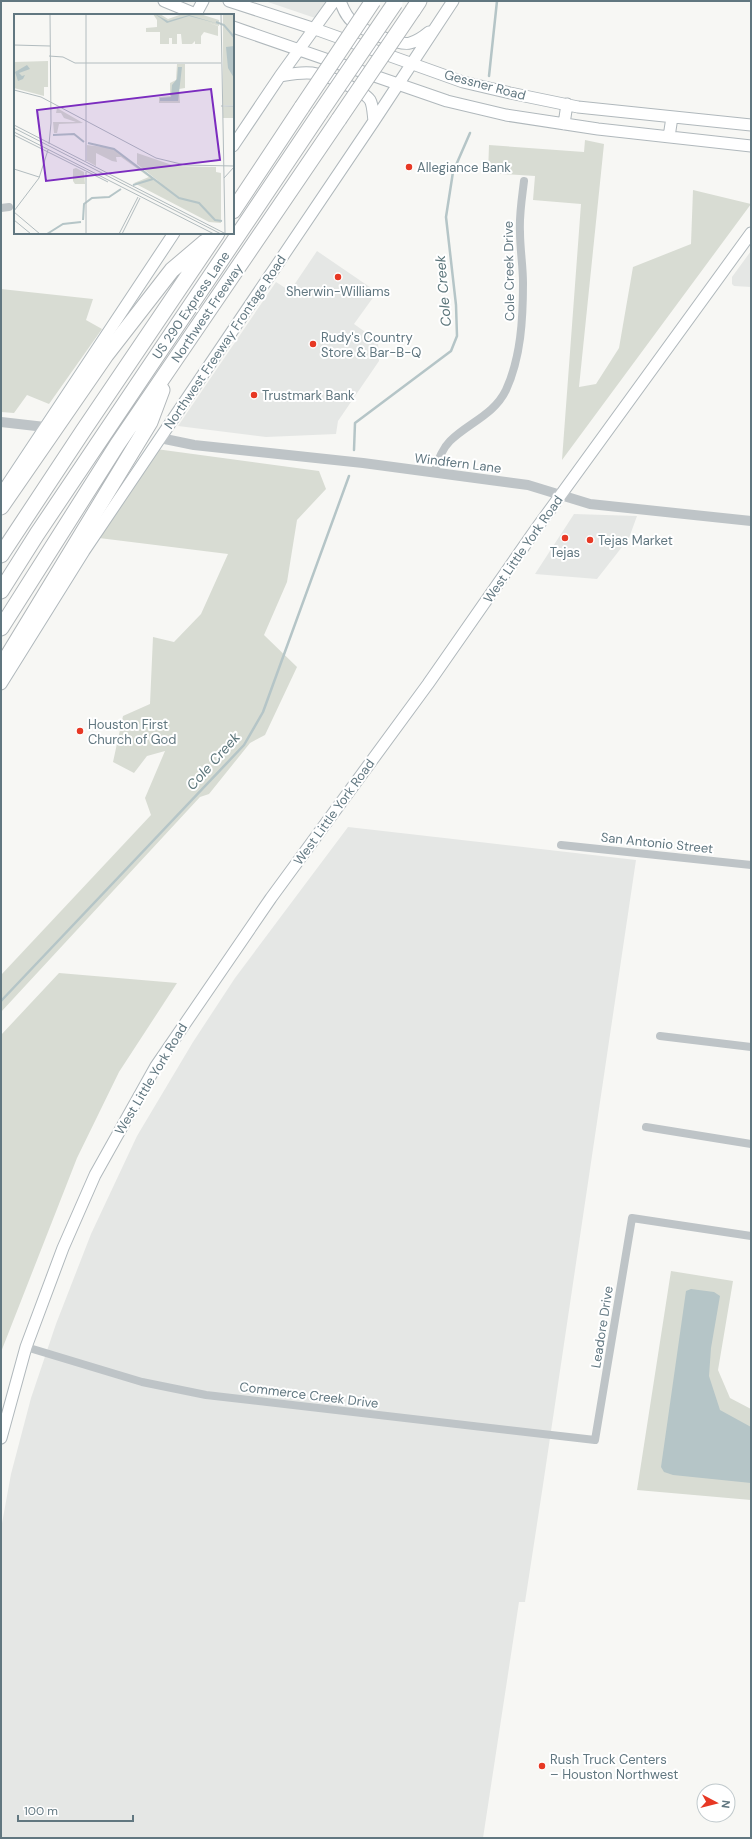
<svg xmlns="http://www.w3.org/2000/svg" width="752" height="1839" viewBox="0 0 752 1839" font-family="'DM Sans',sans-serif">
  <rect width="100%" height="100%" fill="#f7f7f4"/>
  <path fill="#e5e7e5" d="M265 1H332L318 19Z
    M317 251 377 292 354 324 378 341 379 361 338 421 336 434 266 437 178 426 276 282 290 291Z
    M751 251V287L734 286 732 284V277Z
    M574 514 637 516 629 538 597 579 535 574Z
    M348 827 636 860 543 1485 525 1602H519L483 1838H1V1529L11 1474 31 1398 56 1324 91 1234 137 1136 193 1042 235 978Z"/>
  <path fill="#d8dcd3" d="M585 140 604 144 579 387 596 384 619 348 633 267 691 244 693 190 751 204 562 460 581 204 533 200 535 176 488 173 489 145 584 152Z
    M1 289 93 299 86 320 102 329 49 404 27 395 14 413 1 412Z
    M156 449 319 471 326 489 297 520 287 582 264 635 297 667 265 735 250 743 209 794 200 797 1 1012V975L151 815 145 798 165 751 147 756 134 773 113 762 123 716 150 704 153 637 174 642 201 614 228 554 99 538Z
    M59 973 177 983 119 1072 77 1158 1 1352V1035Z
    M671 1271 733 1281 718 1370 730 1398 751 1409V1500L637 1490Z"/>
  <path fill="#b5c5c7" d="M691 1289 714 1292 720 1296 711 1348 709 1376 720 1410 751 1427V1483L673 1475 664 1472 661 1467 686 1291Z"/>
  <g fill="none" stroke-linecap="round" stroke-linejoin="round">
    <path stroke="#b5c5c7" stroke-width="2.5" d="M489 76 497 1
      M354 450 355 423 451 351 457 336 456 305 446 217 453 172 470 133
      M1 1001 244 745 263 712 349 476"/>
    <defs>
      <path id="secondary" d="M164 1 198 15
        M229 1 315 29 463 82 510 93 578 107 751 125
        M340 1C343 8 346 17 353 22 362 30 399 46 410 43 418 41 423 37 429 32
        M196 14 203 1
        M233 27 447 101 506 115 598 129 751 146
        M280 76C292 74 306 71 317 74 329 76 364 91 370 100 373 105 373 114 374 121
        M564 124 567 104
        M669 137 672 117
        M233 146 280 76 334 1
        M1 494 174 233
        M1 684 84 551 374 121 453 1
        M1 1438 26 1347 63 1248 95 1175 156 1066 271 898 428 684 536 529 751 233"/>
      <path id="motorway" d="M413 10 419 1
        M233 211 302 107
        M1 507 106 355 172 270 205 242
        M1 555 83 431 217 233
        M1 591 37 534 320 113
        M1 628 117 445 339 119
        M1 667 150 422 162 390"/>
    </defs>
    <use href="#secondary" stroke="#b0b8bc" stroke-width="13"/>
    <use href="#motorway" stroke="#b1b7ba" stroke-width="17"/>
    <path stroke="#bec4c7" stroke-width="8" d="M1 208 9 207
      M434 473C438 462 441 450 450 441 468 423 494 415 506 390 521 357 523 319 523 283 523 266 520 249 520 232 519 215 522 198 524 181
      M561 845 751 865
      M660 1036 751 1047
      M646 1127 751 1144
      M26 1347 142 1382 206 1395 595 1440 632 1218 751 1236"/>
    <path stroke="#bec4c7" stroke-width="10" d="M1 422 45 427
      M160 438 194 445 363 463 528 485 590 504 751 521"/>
    <use href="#secondary" stroke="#fff" stroke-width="11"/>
    <use href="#motorway" stroke="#fff" stroke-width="15"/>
    <defs>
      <path id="motorway-bridge" d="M302 107 373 1
        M320 113 395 3
        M339 119 413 10"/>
    </defs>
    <use href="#motorway-bridge" stroke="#b1b7ba" stroke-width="17" stroke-linecap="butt"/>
    <use href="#motorway-bridge" stroke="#fff" stroke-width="15"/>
  </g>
  <g fill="#e73824" stroke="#fff" stroke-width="1.5">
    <circle cx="409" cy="167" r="4"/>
    <circle cx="338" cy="277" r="4"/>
    <circle cx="313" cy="344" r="4"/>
    <circle cx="254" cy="395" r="4"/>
    <circle cx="565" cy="538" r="4"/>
    <circle cx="590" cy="540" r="4"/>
    <circle cx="80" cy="731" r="4"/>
    <circle cx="542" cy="1766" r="4"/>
  </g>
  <g text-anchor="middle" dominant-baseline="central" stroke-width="4" stroke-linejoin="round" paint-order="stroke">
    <g font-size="13" fill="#617780" stroke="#fff">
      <text transform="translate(485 85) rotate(15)">Gessner Road</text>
      <text transform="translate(509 271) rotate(-91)">Cole Creek Drive</text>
      <text transform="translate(191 305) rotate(-56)">US 290 Express Lane</text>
      <text transform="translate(207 313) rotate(-56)">Northwest Freeway</text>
      <text transform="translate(225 342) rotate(-56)">Northwest Freeway Frontage Road</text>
      <text transform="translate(458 463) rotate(7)">Windfern Lane</text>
      <text transform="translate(523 549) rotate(-55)">West Little York Road</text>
      <text transform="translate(334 812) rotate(-54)">West Little York Road</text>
      <text transform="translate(657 843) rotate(6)">San Antonio Street</text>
      <text transform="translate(151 1079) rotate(-59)">West Little York Road</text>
      <text transform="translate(602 1327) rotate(-81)">Leadore Drive</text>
      <text transform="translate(309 1395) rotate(7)">Commerce Creek Drive</text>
    </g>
    <g font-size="13" fill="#617780" stroke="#fff" text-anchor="start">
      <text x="417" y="167">Allegiance Bank</text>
      <text x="338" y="291" text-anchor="middle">Sherwin-Williams</text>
      <text x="321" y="337">Rudy's Country<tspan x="321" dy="15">Store &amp; Bar-B-Q</tspan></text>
      <text x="262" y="395">Trustmark Bank</text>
      <text x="598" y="540">Tejas Market</text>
      <text x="565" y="552" text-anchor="middle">Tejas</text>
      <text x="88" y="724">Houston First<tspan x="88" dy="15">Church of God</tspan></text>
      <text x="550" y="1759">Rush Truck Centers<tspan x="550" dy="15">– Houston Northwest</tspan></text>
    </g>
    <g font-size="14" font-style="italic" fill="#5c767b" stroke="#fff">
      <text transform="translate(443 291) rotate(-95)">Cole Creek</text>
      <text transform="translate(213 761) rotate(-48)">Cole Creek</text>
    </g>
  </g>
  <g transform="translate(14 14)">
    <rect width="220" height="220" fill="#f7f7f4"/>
    <path d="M139 0H146L154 5 168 0H186L205 6V12L195 9 204 12V22L190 18 187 22V30H181V27L178 30H168L167 20H163V30H158V24H155V30H146V18H132V14L143 13V6ZM209 0H220V91H209ZM34 47V73H30V82L0 74V48ZM163 50H171V74L165 75 166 89H145V83L156 82V69L162 66ZM220 92V104H209V93ZM43 94 69 109 45 110 43 119H40L39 108H62L50 104 47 99H42ZM73 131 98 134 148 170 123 150V139L161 152 202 153V158L207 159V209L195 208 120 169 135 163 107 143H102L103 148 98 147 82 139V152L73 147ZM62 154 70 158 71 170H61L59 167V155Z" fill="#d8dcd3"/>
    <path d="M141 0 154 7 175 1 205 10 175 2 153 9ZM220 32V64L214 54 212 33ZM13 51 16 55 5 59 8 62 11 61 9 65 4 67 1 58ZM164 53H168L164 87H146V84L157 83 158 71 163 65Z" fill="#b5c5c7"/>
    <path fill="none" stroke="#b5c5c7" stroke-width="2" d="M202 8 210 11 220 23M39 121 60 120 70 128M74 129 100 135 165 184 185 189 201 206 208 207M119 171 139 165M69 206 70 190 78 184 95 183 107 175M33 220 49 210 67 208"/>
    <path fill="none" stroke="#b2bcbf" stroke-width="1" d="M72 0V147M207 0 211 219M0 31 36 32M35 42 49 43 61 49H207M0 76 27 83 142 144 171 151 220 152M207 92H220M0 111 212 220M0 114 207 220M0 118 200 220M0 121 94 168M35 130 37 109 36 0M0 155 25 163M72 158V220M210 164 220 153M0 197 25 164 34 136M0 198 26 220M0 206 17 220M105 220 124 183M108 220 126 184"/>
    <path fill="#7b2cbf" fill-opacity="0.15" stroke="#7b2cbf" stroke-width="2" d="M197 75 206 146 32 167 23 96Z"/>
    <rect width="220" height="220" fill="none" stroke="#617780" stroke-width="2"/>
  </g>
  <rect width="752" height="1839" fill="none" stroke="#617780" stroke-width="4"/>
  <g transform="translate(716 1803) rotate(97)"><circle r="19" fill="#ffffff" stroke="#c0c9cc"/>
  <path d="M0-3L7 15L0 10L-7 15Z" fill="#e73824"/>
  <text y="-6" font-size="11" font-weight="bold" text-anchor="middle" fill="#617780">N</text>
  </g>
  <path d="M18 1815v6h115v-6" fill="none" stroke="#617780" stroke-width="2"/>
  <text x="24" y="1815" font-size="12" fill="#617780" stroke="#ffffff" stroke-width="3" paint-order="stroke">100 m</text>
</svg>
